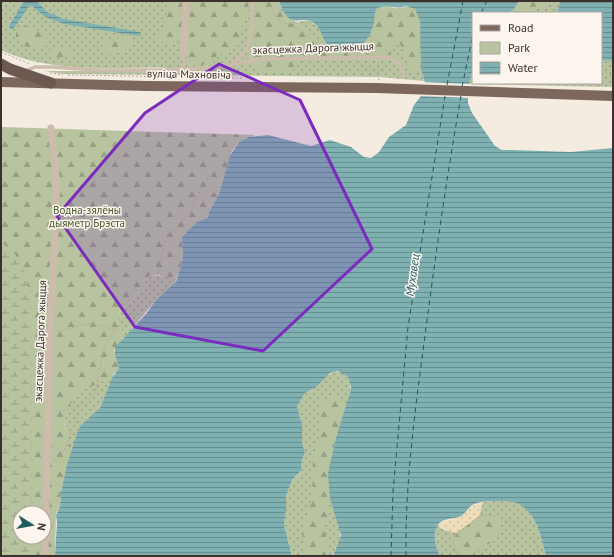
<svg xmlns="http://www.w3.org/2000/svg" width="614" height="557" viewBox="0 0 614 557" font-family="'PT Sans',sans-serif">
  <defs>
    <pattern id="green-dots" width="8" height="8" patternUnits="userSpaceOnUse"><rect width="8" height="8" fill="#b8c4a0"/><path d="M2 2h.1M6 6h.1" fill="none" stroke="#97a083" stroke-width="1.8" stroke-linecap="round"/></pattern>
    <pattern id="forest-firs" width="22" height="20" patternUnits="userSpaceOnUse"><rect width="22" height="20" fill="#b8c4a0"/><path d="M5 1l3.5 6h-7zM16 11l3.5 6h-7z" fill="#97a083"/></pattern>
    <pattern id="wetland-marsh" width="20" height="14" patternUnits="userSpaceOnUse"><rect width="20" height="14" fill="#b8c4a0"/><path d="M1 5h8M5 5V1M11 12h8M15 12V8" fill="none" stroke="#97a083"/></pattern>
    <pattern id="sand-dots" width="8" height="8" patternUnits="userSpaceOnUse"><rect width="8" height="8" fill="#efdcb8"/><path d="M2 2h.1M6 6h.1" fill="none" stroke="#cebd9e" stroke-width="1.8" stroke-linecap="round"/></pattern>
    <pattern id="water-rules" width="6" height="5" patternUnits="userSpaceOnUse"><rect width="6" height="5" fill="#7fb0b2"/><path d="M0 2.5h6" fill="none" stroke="#699091"/></pattern>
  </defs>
  <rect width="100%" height="100%" fill="#f4ebe1"/>
  <path fill="url(#green-dots)" d="M1 1H279C282 8 288 22 298 22 303 21 308 19 313 23 321 27 323 39 329 46L420 22 421 70 424 81 380 77 63 74 45 71H166V68C152 67 138 68 124 68 82 68 39 68 1 50Z
    M519 1H560L557 13H508L514 9Z
    M601 60 613 61V87L469 84 473 69V83H601Z
    M150 275 175 278 178 275 174 285 155 301 124 338 125 335 116 323 120 312 132 301Z
    M334 372C368 368 338 427 335 441 331 456 328 486 331 501 333 512 340 522 340 533 341 540 334 549 333 556H292L284 525 286 496 292 480 301 472V462L305 453 302 442V424L297 407 305 393 312 390 326 376Z
    M114 374 100 408 79 429 72 450C61 428 62 401 86 388 95 383 105 380 114 374Z
    M504 500C533 499 540 534 546 556H440L434 539 437 525 444 530 479 516 483 502Z"/>
  <path fill="url(#forest-firs)" fill-rule="evenodd" d="M167 1H182L181 35 180 40 174 45 160 42 157 39 158 34 165 30Z
    M190 1H247C252 11 246 16 243 24 240 31 243 38 238 45 233 51 226 52 219 55 210 60 199 72 189 62Z
    M253 1H276C280 7 282 15 286 20 290 24 295 24 300 26 319 37 338 63 361 46 375 35 371 16 378 8 387 4 391 9 399 8 405 8 408 4 414 8 423 14 422 60 421 71L416 73C401 63 406 46 398 43L394 45 391 54 385 56 369 54 357 57H305L300 50H296L293 55 295 66 293 71 264 73 246 58 251 41Z
    M519 1H551C545 8 535 7 528 13H508L514 9Z
    M24 25 39 31 46 36 47 44C40 55 23 47 16 39V31L20 26Z
    M126 37 131 39 132 42 129 49C120 53 102 60 102 44L106 39Z
    M56 47 70 50 72 56 65 58 51 56 50 50Z
    M1 127 255 135 239 142 232 151 219 194 209 212 208 220 199 221 182 237 183 259 178 275 172 279 158 275H150L132 301 120 312 116 323 125 335 114 350 120 365 118 370 109 378 82 391 75 397 67 410 65 427 72 450 61 493 60 506 56 513 55 556H1ZM20 513H44V537H20Z
    M331 395 340 399 343 402 345 412 335 440 328 474 330 499 325 525 328 556H305L302 529 312 501 313 458 320 433V407L322 401Z
    M482 515C489 515 498 515 501 521L497 539 469 555 458 554 453 544 456 533Z"/>
  <path fill="url(#wetland-marsh)" d="M1 242 15 254 23 266 30 295 32 374 33 513H20V537H33L32 556H1Z"/>
  <path fill="url(#sand-dots)" d="M483 502 479 516 456 533 444 530 437 525C445 519 454 521 461 515 471 508 471 505 483 502Z"/>
  <path fill="url(#water-rules)" d="M24 1H37L47 12 64 19 140 32 141 34 139 36 64 24 45 17 31 5 29 6 14 28 10 29 9 26Z
    M279 1H519L514 9 508 13H473V69L468 88V103L472 113 495 146 502 150H512L571 152 613 148V556H546C539 529 533 498 498 501 490 501 482 501 474 504 468 507 466 513 461 516 453 520 441 517 437 527 432 537 436 546 440 556H333L341 535 330 499 328 474 335 441 349 396 351 387 348 377 338 371 330 373 315 388 305 393 297 407 302 424V442L305 453 301 462V471L292 480 286 496V508L284 525 292 556H55L57 523 56 515 60 506 61 493 67 465 77 433 81 425 100 408 112 378 119 368 115 354V347L147 313 155 301 176 282 183 259 182 237 197 222 208 218 209 212 219 194 230 156 239 142 249 137 268 135 311 146 330 140 351 147 364 157 371 158 379 152 389 137 406 125 414 105 421 96 425 83 421 70 420 22 415 9 406 6C396 10 388 4 378 8 374 12 375 17 374 22 371 36 362 50 347 51 341 52 333 50 329 46 322 40 322 29 314 23 300 13 291 34 279 1Z
    M560 1H613V61L601 60V13H557Z"/>
  <path fill="#f4ebe1" d="M422 82 471 84 470 98 418 96 422 92Z"/>
  <g fill="none" stroke-linecap="round" stroke-linejoin="round">
    <path stroke="#1f5a5e" stroke-width="1" stroke-dasharray="5 4" stroke-linecap="butt" d="M481 13 487 1
      M447 85 463 1
      M462 87 473 34
      M391 556 393 491 408 327 445 96
      M406 556C405 488 414 418 423 351 434 266 446 181 461 96"/>
    <path stroke="#b9a596" stroke-width="1" stroke-dasharray="2 2" stroke-linecap="butt" d="M269 1C275 24 288 22 304 33 313 40 322 47 332 53
      M524 13V8
      M555 13V11
      M1 52 30 64
      M378 62 379 80
      M601 62H613
      M355 63 379 73
      M601 72 613 73
      M50 73 63 75
      M68 75 243 78
      M209 77 214 73
      M57 331 91 323 116 330
      M55 411 67 410 84 404
      M54 461 60 457 65 449 78 414 95 392 103 352 108 340 153 288 157 281 162 251 167 238 190 211 208 177
      M459 556 453 544 454 536 482 515C497 515 522 523 531 535 536 542 537 549 540 556"/>
    <path stroke="#cdbbac" stroke-width="3.5" d="M234 62C256 49 251 23 252 1
      M184 69V54
      M25 71 35 67H53L97 70H164L220 67 261 59 383 57C395 57 402 65 404 76"/>
    <path stroke="#cdbbac" stroke-width="7" d="M184 54 186 1
      M45 556 50 333 57 186 51 128"/>
    <path stroke="#7d675c" stroke-width="10" d="M1 82 146 86 377 88 613 96"/>
    <path stroke="#6c584f" stroke-width="11" d="M1 64 10 69 51 83"/>
  </g>
  <path fill="#7b2cbf" fill-opacity="0.2" stroke="#7b2cbf" stroke-width="3" stroke-linejoin="round" d="M219 64 300 100 372 249 263 351 135 327 57 216 145 113Z"/>
  <g text-anchor="middle" dominant-baseline="central" stroke-width="3" stroke-linejoin="round" paint-order="stroke">
    <g font-size="11" fill="#3b302b" stroke="#fbf5ee">
      <text transform="translate(313 48) rotate(-2)">экасцежка Дарога жыцця</text>
      <text transform="translate(189 74) rotate(1)">вуліца Махновіча</text>
      <text transform="translate(40 341) rotate(-88)">экасцежка Дарога жыцця</text>
    </g>
    <g font-size="11" fill="#4a5a2e" stroke="#fbf5ee">
      <text x="87" y="210">Водна-зялёны<tspan x="87" dy="13">дыяметр Брэста</tspan></text>
    </g>
    <g font-size="12" font-style="italic" fill="#1f5a5e" stroke="#fbf5ee">
      <text transform="translate(412 275) rotate(-82)">Мухавец</text>
    </g>
  </g>
  <rect width="614" height="557" fill="none" stroke="#3b302b" stroke-width="4"/>
  <rect x="472" y="12" width="130" height="72" fill="#fbf5ee" stroke="#aea6a0"/>
  <rect x="480" y="25" width="20" height="6" fill="#7d675c" stroke="#aea6a0"/>
  <text x="508" y="32" font-size="12" fill="#3b302b">Road</text>
  <rect x="480" y="42" width="20" height="12" fill="#b8c4a0" stroke="#aea6a0"/>
  <text x="508" y="52" font-size="12" fill="#3b302b">Park</text>
  <rect x="480" y="62" width="20" height="12" fill="url(#water-rules)" stroke="#aea6a0"/>
  <text x="508" y="72" font-size="12" fill="#3b302b">Water</text>
  <g transform="translate(32 525) rotate(101)"><circle r="19" fill="#fbf5ee" stroke="#aea6a0"/>
  <path d="M0-3L7 15L0 10L-7 15Z" fill="#1f5a5e"/>
  <text y="-6" font-size="11" font-weight="bold" text-anchor="middle" fill="#3b302b">N</text>
  </g>
</svg>
